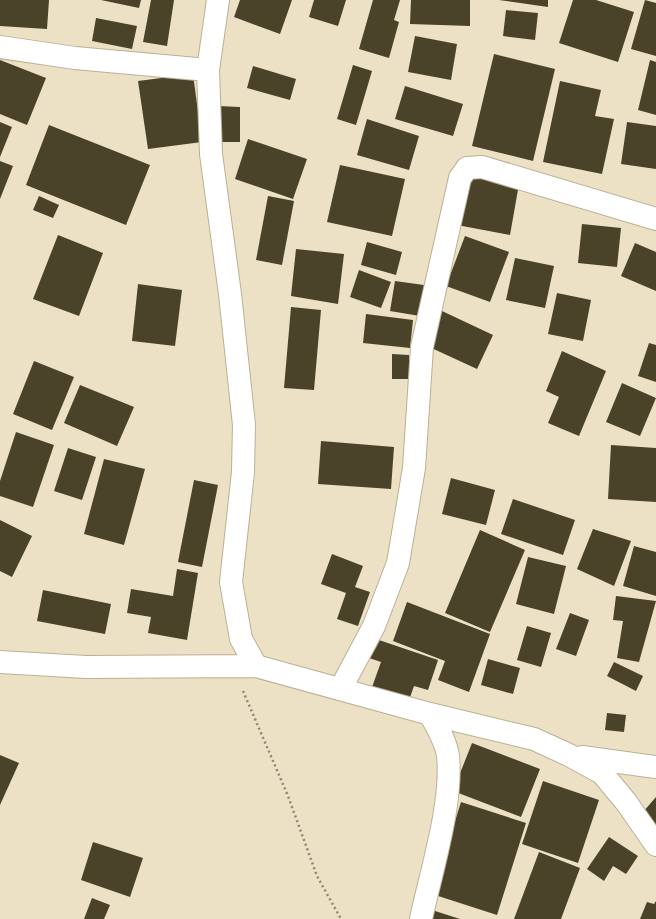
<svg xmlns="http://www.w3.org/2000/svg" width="656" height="919" viewBox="0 0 656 919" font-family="'Crimson Pro',serif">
  <rect width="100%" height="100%" fill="#ece1c5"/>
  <path fill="#4b422a" d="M0 0H49L47 29 0 26Z
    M101 0H141L139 8Z
    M151 0H174L167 46 143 42Z
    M240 0H292L280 34 234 17Z
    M314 0H346L338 26 309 17Z
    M373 0H400L394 20 399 22 389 58 359 49Z
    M411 0H470V26L410 24Z
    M499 0H548V7Z
    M573 0H596L634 12 618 62 559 43Z
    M645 0 656 3V56L631 49Z
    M506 10 538 13 535 40 503 36Z
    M96 18 137 26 132 49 92 41Z
    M415 36 457 44 451 80 408 72Z
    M494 54 555 69 533 161 472 146Z
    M0 60 46 78 27 125 0 114Z
    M650 60 656 62V115L638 110Z
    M353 65 372 71 356 125 337 119Z
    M253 66 296 79 290 100 247 88Z
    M193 74 202 142 148 149 138 81Z
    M560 81 601 90 595 116 614 119 602 174 543 162Z
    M405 86 463 104 453 136 395 119Z
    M218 106 240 107V142H218Z
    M367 119 419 136 409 170 357 155Z
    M0 122 12 127 0 157Z
    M627 122 656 126V169L621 164Z
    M49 125 150 165 126 225 26 185Z
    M248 139 307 159 293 199 235 179Z
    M0 161 13 166 0 199Z
    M340 165 405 179 392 236 327 222Z
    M467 174 519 184 510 235 457 225Z
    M39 196 59 205 53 218 33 210Z
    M268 196 294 201 282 265 256 260Z
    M582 224 621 228 617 267 578 263Z
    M58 235 103 253 79 316 33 299Z
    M465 236 509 252 490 302 446 286Z
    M367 242 402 252 396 275 361 265Z
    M635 243 656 252V291L621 276Z
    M296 249 344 254 338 304 291 296Z
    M515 258 554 266 545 308 506 300Z
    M359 270 391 282 381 308 350 297Z
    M395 281 431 286 426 317 390 311Z
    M138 284 182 290 175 346 132 341Z
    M557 293 591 300 583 341 548 334Z
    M291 307 321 310 314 390 284 388Z
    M442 311 493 335 477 369 425 345Z
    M366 314 413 320 410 348 363 343Z
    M649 343 656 345V382L638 376Z
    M562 351 606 371 579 436 548 423 559 397 546 391Z
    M392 354 409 355V379H392Z
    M34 361 74 377 52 430 13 414Z
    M622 383 656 398 640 436 606 422Z
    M80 385 134 407 117 446 64 423Z
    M16 432 54 445 33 507 0 496V481Z
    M321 441 394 447 391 489 318 484Z
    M611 445 656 448V502L608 499Z
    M68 448 96 457 82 500 54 491Z
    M104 459 145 469 124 545 84 534Z
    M451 478 495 490 486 525 442 514Z
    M194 480 218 485 202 567 178 562Z
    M513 499 575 520 563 555 501 534Z
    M0 520 32 536 12 577 0 571Z
    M593 529 631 541 614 586 577 569Z
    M480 530 525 550 490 632 445 613Z
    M634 546 656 552V596L623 586Z
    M332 554 363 566 355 587 370 592 358 626 337 619 346 593 321 584Z
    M528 557 566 566 554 614 516 604Z
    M177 569 198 573 187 640 148 633 151 617 127 613 131 589 173 596Z
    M43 590 111 604 105 634 37 621Z
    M616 596 656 601 639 662 617 658 623 621 613 620Z
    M407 602 490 634 469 692 438 680 445 661 393 641Z
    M570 613 589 620 576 656 556 649Z
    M527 626 551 633 541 667 517 660Z
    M373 638 438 660 428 690 414 686 408 703 371 690 381 662 366 657Z
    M488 659 520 668 513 694 481 685Z
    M614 662 643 676 636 691 607 676Z
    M607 713 626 715 624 732 605 730Z
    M472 743 540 769 521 817 453 791Z
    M0 755 19 763 0 805Z
    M543 781 599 800 578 863 522 844Z
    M656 797V826L643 812Z
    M461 802 526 823 497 915 432 894Z
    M609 837 638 856 626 874 613 866 604 881 587 869Z
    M93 842 143 858 130 897 81 880Z
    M539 852 580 868 561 919H514Z
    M92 898 110 905 104 919H84Z
    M656 901V919H640L647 902 654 904Z
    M432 910 460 919H430Z"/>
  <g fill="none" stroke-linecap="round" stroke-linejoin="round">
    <defs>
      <path id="street" d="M218 0 208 70 211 154 230 294 244 425 243 472 231 582 241 639 256 666 430 714 534 739 569 755 602 773 626 802 656 845
        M0 47 75 58 208 70
        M0 662 86 667 256 666
        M341 688 374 626 398 563 414 468 422 347 460 178 467 168 482 167 656 219
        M582 757 656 767
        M421 919C431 872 453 803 448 756 446 741 437 727 430 714"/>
    </defs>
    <use href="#street" stroke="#bbb095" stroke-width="24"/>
    <path stroke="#8e8674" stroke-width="2.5" stroke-dasharray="2 3" stroke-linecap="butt" d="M243 691 288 796 317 876 341 919"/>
    <use href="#street" stroke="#fff" stroke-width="22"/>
  </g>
</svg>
